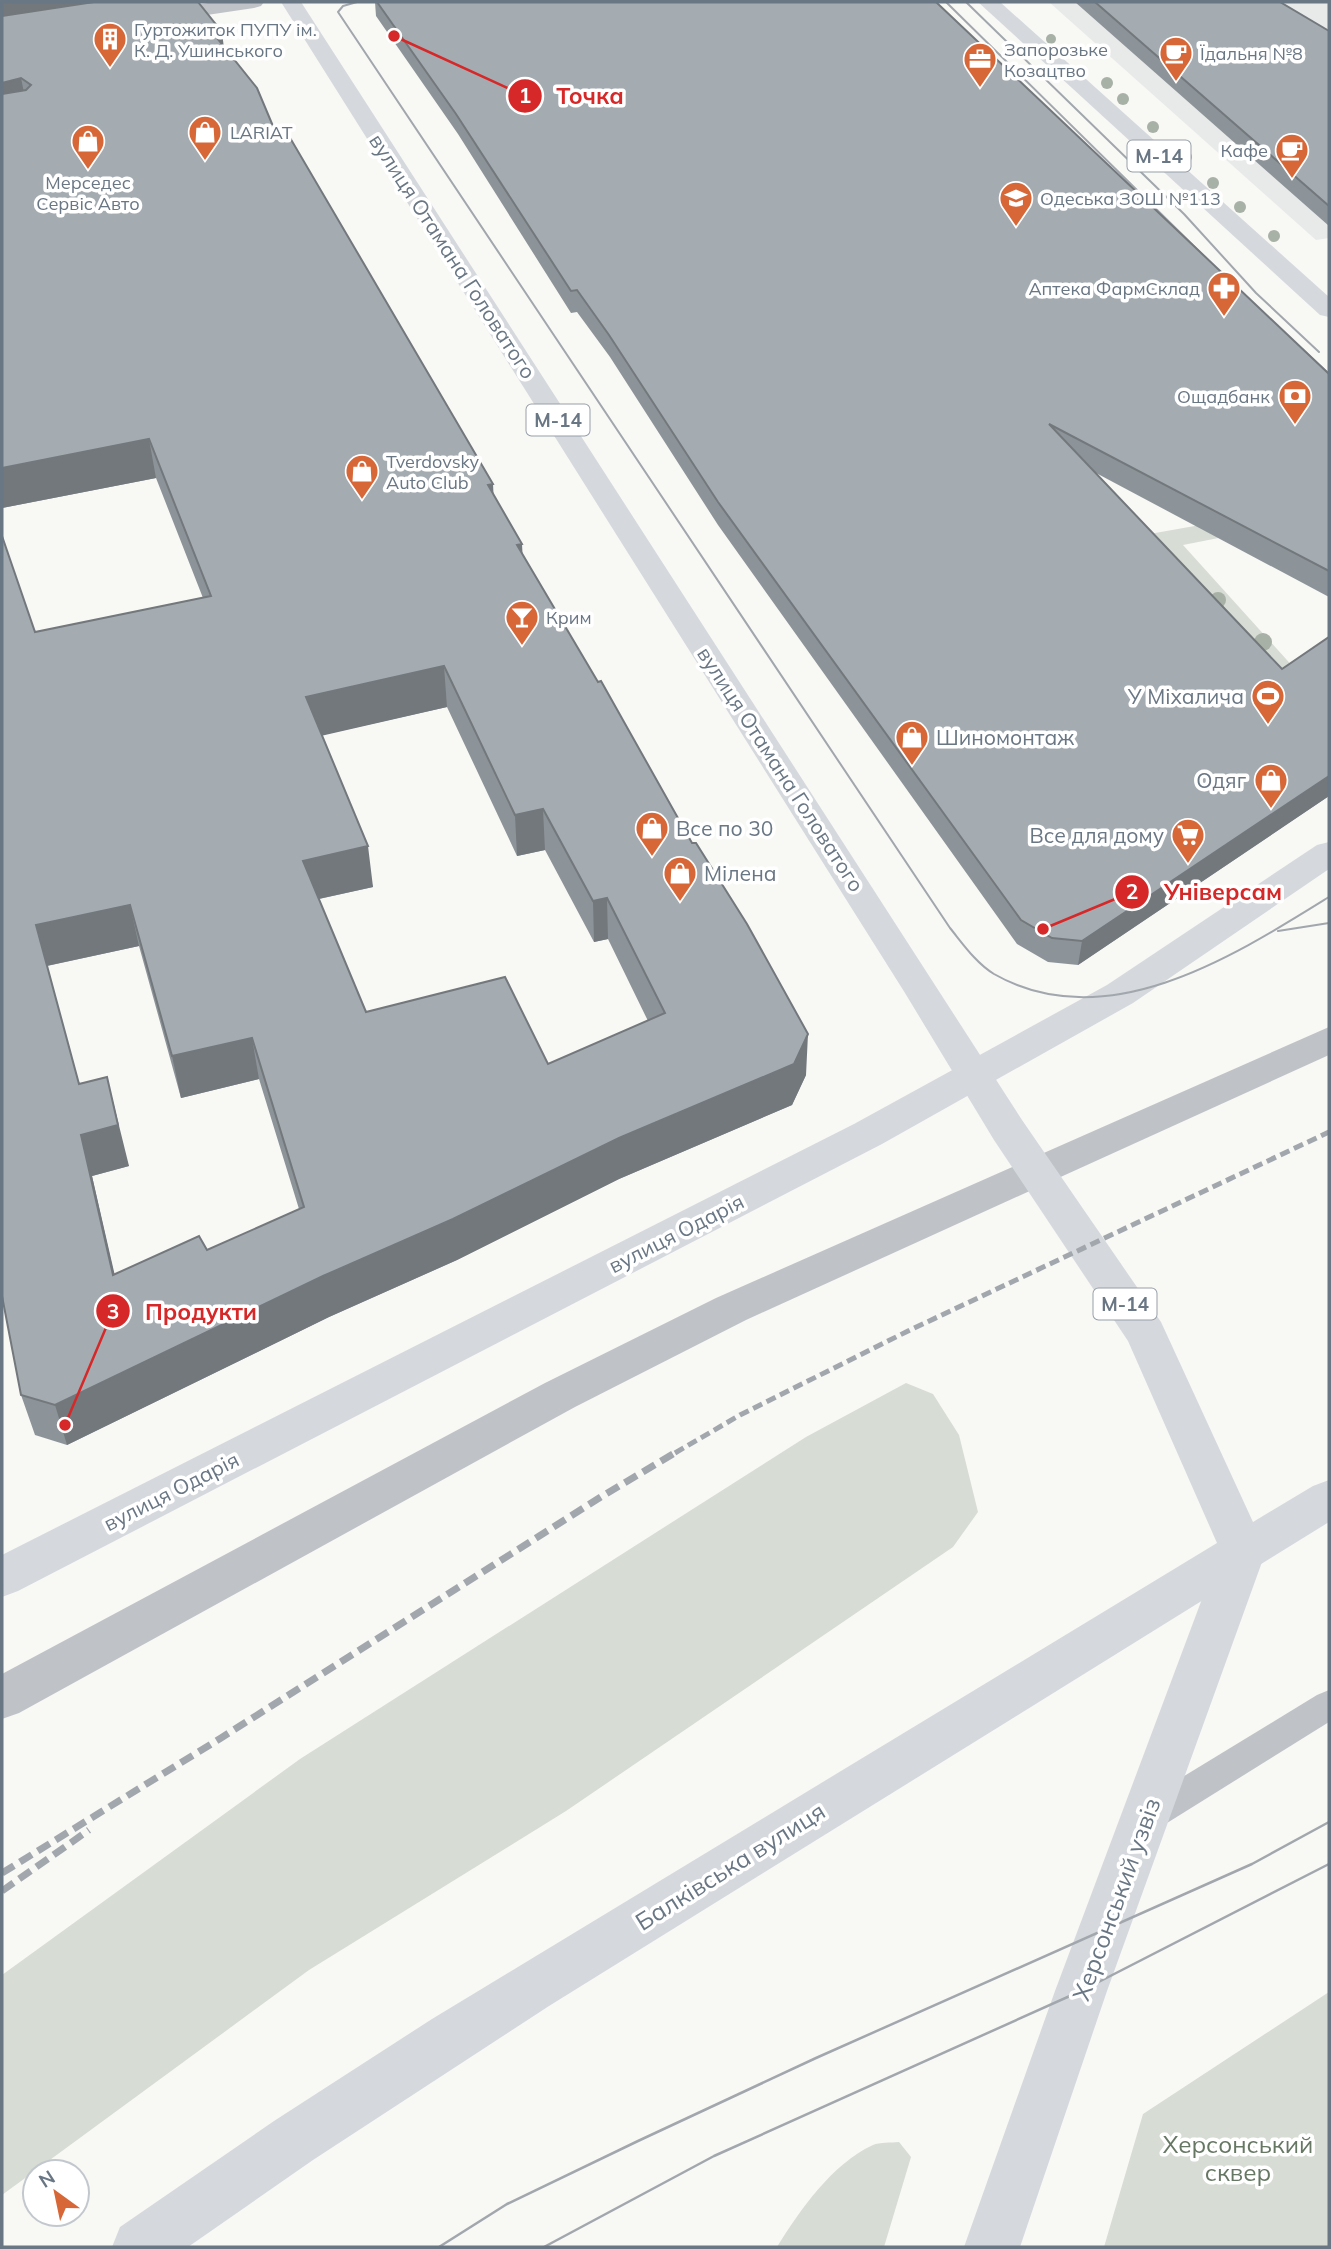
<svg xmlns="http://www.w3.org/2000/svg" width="1331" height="2249" viewBox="0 0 1331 2249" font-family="Mulish,sans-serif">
  <rect width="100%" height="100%" fill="#f8f8f5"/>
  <path fill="#e8eae9" d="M1049 2H1329V238L1316 240Z"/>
  <path fill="#d7dcd5" d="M1251 516 1264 529 1183 545 1295 669 1274 681 1144 535Z
    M906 1383 933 1394 959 1435 978 1512 953 1547 566 1811 309 1970 2 2195V1975L300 1759 806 1437Z
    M1329 1992V2247H1104L1143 2114Z
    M899 2142 911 2157 884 2247H777C800 2210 832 2164 873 2145 880 2142 891 2143 899 2142Z"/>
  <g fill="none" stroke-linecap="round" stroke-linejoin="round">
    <path fill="#bfc3c7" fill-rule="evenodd" d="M1329 1690V1722L1159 1828 1147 1833 1135 1828 1130 1817 1135 1806 1317 1695Z"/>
    <path fill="#bfc3c7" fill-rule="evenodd" d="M215 2H264L261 6 254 8 153 23 146 21 143 17 146 13 153 11Z
      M1329 1027V1055L746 1320 575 1407 19 1713 2 1719V1674L545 1383 716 1298Z"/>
    <path fill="#d5d9dd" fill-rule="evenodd" d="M1329 842V869L1133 1003 882 1144 18 1591 2 1597V1555L854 1124 1107 985 1317 845Z
      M1243 1532 1259 1537 1266 1551 1107 1991 1020 2247H964L1055 1991 1220 1551 1227 1537Z"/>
    <path fill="#d5d9dd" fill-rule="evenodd" d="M281 2H301L1022 1120 1161 1322 1253 1522 1313 1486 1329 1480V1522L549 2006 313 2160 188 2247H112L120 2227 274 2121 432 2019 1217 1543 1128 1341 994 1140 905 993Z
      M978 2H1000L1329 297V317L1320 315Z"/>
    <path stroke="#a1a7ad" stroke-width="2" d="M357 2 343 6 338 12 950 928C963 944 976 963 994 974 1106 1038 1234 956 1329 897
      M946 2 1208 260
      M966 2 1184 214 1256 293 1319 352
      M1302 349 1329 374
      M1278 931 1329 923"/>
    <path stroke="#a1a7ad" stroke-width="2.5" d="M439 2247 507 2204 638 2141 816 2058 1252 1864 1329 1822
      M544 2247 714 2156 1081 1991 1329 1864"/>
    <path stroke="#a1a7ad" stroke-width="5" stroke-dasharray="10 5" stroke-linecap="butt" d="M675 1453 740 1415 908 1331 1329 1132"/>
    <path stroke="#a1a7ad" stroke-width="7" stroke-dasharray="14 7" stroke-linecap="butt" d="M2 1873 221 1738 604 1495 678 1451
      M2 1891 89 1830"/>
  </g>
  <g fill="#a8b1a5">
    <circle cx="1051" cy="39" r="5"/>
    <circle cx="1107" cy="83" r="6"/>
    <circle cx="1123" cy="99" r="6"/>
    <circle cx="1153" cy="127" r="6"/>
    <circle cx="1186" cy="157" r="6"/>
    <circle cx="1213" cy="183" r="6"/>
    <circle cx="1240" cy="207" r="6"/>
    <circle cx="1274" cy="236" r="6"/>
    <circle cx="1218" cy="600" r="8"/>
    <circle cx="1263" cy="642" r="9"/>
  </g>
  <path fill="#8d9499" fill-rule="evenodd" d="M2 2 224 47 278 138 493 484V495L522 554 806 1075 792 1105 619 1179 457 1260 329 1317 67 1445 35 1435 21 1395 35 632 203 598 156 478 2 508ZM447 707 517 856 545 850 594 942 608 939 648 1021 548 1064 366 1012 319 899 373 887 322 735ZM139 946 181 1098 259 1079 299 1209 207 1250 114 1274 92 1176 129 1166 79 1084 47 966Z
    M375 2H936L1329 374V597L1096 473 1282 669 1329 637V796L1078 965 1048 962 1017 944 718 525 610 357 577 312 571 313 458 134 376 16Z
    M1075 2H1280L1329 31V226Z"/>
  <path fill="#73787d" d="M2 2H180L2 32Z
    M222 32 226 65 213 33Z
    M21 78 28 112 2 118V83Z
    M149 439 156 478 2 508V468Z
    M493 484 495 523 488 485Z
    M522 544 524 583 517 545Z
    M444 666 447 707 312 738 306 697Z
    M1329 776V796L1078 965 1082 941Z
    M543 809 545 850 517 856 515 815Z
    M368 846 373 887 309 901 303 861Z
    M607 898 608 939 594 942 593 901Z
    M130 905 139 946 46 966 36 925Z
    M808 1034 806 1075 792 1105 619 1179 457 1260 329 1317 67 1445 55 1405Z
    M252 1038 259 1079 181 1098 172 1056Z
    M107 1077 129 1166 92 1176 124 1315 113 1275 81 1135Z"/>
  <path fill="#a4acb2" stroke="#73787d" stroke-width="2" fill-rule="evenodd" d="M94 2H198L222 32 213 33 257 88 278 138 289 136 493 484 488 485 522 544 517 545 598 682 601 681 692 843H696L747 924 808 1034 794 1064 619 1138 453 1219 323 1276 55 1405 21 1395 2 1296V536L35 632 211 596 149 439 2 468V94L26 90 31 85 21 78 2 83V16ZM444 666 515 815 543 809 593 901 607 898 665 1013 548 1064 505 977 366 1012 303 861 368 846 306 697ZM130 905 172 1056 252 1038 304 1207 207 1250 199 1236 113 1275 81 1135 118 1125 107 1077 79 1084 36 925Z
    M377 2H936L1329 374V571L1049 424 1282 669 1329 637V776L1082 941 1052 938 1021 920 718 502 609 335 577 290 571 291 456 114Z
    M1095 2H1280L1329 31V206Z"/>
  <defs>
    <symbol id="building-pin" viewBox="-11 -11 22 30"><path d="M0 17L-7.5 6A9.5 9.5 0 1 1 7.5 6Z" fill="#d76737" stroke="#fff"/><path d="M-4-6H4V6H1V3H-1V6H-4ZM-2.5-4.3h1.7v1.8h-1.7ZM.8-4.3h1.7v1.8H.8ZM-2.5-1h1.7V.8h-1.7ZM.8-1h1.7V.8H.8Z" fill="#fff"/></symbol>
    <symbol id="cafe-pin" viewBox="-11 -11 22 30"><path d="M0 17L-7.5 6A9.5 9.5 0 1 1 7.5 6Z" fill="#d76737" stroke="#fff"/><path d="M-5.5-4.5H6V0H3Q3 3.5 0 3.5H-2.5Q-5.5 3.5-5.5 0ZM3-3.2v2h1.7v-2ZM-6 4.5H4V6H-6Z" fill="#fff"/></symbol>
    <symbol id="office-pin" viewBox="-11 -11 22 30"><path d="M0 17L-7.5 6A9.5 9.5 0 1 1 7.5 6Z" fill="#d76737" stroke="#fff"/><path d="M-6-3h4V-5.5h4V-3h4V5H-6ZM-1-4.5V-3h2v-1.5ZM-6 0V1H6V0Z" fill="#fff"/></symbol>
    <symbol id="shop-pin" viewBox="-11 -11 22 30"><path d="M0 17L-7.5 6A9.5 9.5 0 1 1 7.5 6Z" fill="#d76737" stroke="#fff"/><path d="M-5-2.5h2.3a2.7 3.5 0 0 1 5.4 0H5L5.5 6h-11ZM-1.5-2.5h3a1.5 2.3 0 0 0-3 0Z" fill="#fff"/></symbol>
    <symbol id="school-pin" viewBox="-11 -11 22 30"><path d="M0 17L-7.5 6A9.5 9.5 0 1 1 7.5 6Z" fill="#d76737" stroke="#fff"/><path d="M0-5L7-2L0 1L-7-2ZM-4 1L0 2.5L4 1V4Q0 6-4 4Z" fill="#fff"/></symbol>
    <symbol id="pharmacy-pin" viewBox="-11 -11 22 30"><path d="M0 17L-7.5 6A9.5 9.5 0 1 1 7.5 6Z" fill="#d76737" stroke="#fff"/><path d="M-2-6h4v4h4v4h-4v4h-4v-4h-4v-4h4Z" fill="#fff"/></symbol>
    <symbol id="bank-pin" viewBox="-11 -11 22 30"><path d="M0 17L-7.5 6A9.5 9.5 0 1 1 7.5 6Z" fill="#d76737" stroke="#fff"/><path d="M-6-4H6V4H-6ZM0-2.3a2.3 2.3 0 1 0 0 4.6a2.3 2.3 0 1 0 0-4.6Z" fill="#fff"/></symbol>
    <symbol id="bar-pin" viewBox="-11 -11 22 30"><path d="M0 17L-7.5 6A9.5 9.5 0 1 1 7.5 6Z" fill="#d76737" stroke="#fff"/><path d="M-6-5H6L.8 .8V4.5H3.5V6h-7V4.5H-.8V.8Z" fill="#fff"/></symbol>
    <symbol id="stadium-pin" viewBox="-11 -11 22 30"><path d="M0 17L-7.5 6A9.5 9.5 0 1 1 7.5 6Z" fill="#d76737" stroke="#fff"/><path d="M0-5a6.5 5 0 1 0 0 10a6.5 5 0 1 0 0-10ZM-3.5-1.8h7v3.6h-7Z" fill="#fff"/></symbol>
    <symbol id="supermarket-pin" viewBox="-11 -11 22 30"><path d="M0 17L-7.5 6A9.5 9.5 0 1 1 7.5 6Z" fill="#d76737" stroke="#fff"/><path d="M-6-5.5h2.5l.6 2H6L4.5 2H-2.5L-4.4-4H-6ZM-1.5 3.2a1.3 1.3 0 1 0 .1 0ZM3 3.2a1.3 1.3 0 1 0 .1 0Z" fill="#fff"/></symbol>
  </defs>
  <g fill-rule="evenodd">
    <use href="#building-pin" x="91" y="20" width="38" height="52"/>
    <use href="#cafe-pin" x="1157" y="34" width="38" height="52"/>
    <use href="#office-pin" x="961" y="40" width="38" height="52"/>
    <use href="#shop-pin" x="186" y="113" width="38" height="52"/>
    <use href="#shop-pin" x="69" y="122" width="38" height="52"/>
    <use href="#cafe-pin" x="1273" y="131" width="38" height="52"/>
    <use href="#school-pin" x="997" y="179" width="38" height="52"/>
    <use href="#pharmacy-pin" x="1205" y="269" width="38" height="52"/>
    <use href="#bank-pin" x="1276" y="377" width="38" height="52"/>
    <use href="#shop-pin" x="343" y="452" width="38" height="52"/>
    <use href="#bar-pin" x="503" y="598" width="38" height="52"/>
    <use href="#stadium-pin" x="1249" y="677" width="38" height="52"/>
    <use href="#shop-pin" x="893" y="718" width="38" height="52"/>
    <use href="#shop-pin" x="1252" y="761" width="38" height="52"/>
    <use href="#shop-pin" x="633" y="809" width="38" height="52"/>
    <use href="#supermarket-pin" x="1169" y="816" width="38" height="52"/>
    <use href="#shop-pin" x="661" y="854" width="38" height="52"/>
  </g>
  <g text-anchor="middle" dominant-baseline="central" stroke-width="7" stroke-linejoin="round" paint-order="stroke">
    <g font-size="18" fill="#697684" stroke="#fff" text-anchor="start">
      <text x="134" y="29">Гуртожиток ПУПУ ім.<tspan x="134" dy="21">К. Д. Ушинського</tspan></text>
      <text x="1004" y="49">Запорозьке<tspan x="1004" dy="21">Козацтво</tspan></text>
      <text x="1200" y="53">Їдальня №8</text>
      <text x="230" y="132">LARIAT</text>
      <text x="1268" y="150" text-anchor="end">Кафе</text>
      <text x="88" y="182" text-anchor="middle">Мерседес<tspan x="88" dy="21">Сервіс Авто</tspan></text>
      <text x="1040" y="198">Одеська ЗОШ №113</text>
      <text x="1200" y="288" text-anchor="end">Аптека ФармСклад</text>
      <text x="1270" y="396" text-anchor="end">Ощадбанк</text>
      <text x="386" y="461">Tverdovsky<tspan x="386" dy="21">Auto Club</tspan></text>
      <text x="546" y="617">Крим</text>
    </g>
    <g fill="#fff" stroke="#969fa9" stroke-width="2">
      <rect x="1127.5" y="140.5" width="63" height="31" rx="5"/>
      <rect x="526.5" y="404.5" width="63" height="31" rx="5"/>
      <rect x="1093.5" y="1288.5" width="63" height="31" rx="5"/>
    </g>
    <g font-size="19" font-weight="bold" fill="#697684">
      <text x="1159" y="156">М-14</text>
      <text x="558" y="420">М-14</text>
      <text x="1125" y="1304">М-14</text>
    </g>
    <g font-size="21" fill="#697684" stroke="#fff">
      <text transform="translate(453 256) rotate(57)">вулиця Отамана Головатого</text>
      <text transform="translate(781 769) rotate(57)">вулиця Отамана Головатого</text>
      <text transform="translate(676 1233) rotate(-27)">вулиця Одарія</text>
      <text transform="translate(171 1491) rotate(-27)">вулиця Одарія</text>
    </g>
    <g font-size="21" fill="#697684" stroke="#fff" text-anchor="end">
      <text x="1244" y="696">У Міхалича</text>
      <text x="936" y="737" text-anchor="start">Шиномонтаж</text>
      <text x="1246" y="780">Одяг</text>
      <text x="676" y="828" text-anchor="start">Все по 30</text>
      <text x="1164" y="835">Все для дому</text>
      <text x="704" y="873" text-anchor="start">Мілена</text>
    </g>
    <g font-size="24" fill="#697684" stroke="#fff">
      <text transform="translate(730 1866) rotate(-32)">Балківська вулиця</text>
      <text transform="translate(1116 1899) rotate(-70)">Херсонський узвіз</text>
    </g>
    <g font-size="24" fill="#667763" stroke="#fff">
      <text x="1238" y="2144">Херсонський<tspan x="1238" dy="28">сквер</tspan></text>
    </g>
  </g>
  <path fill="none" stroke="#d62828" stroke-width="2.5" d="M394 36L525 96M1043 929L1132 892M65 1425L113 1311"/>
  <g fill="#d62828" stroke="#fff" stroke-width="2.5">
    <circle cx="394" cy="36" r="7"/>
    <circle cx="1043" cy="929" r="7"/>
    <circle cx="65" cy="1425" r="7"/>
    <circle cx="525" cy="96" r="18"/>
    <circle cx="1132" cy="892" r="18"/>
    <circle cx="113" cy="1311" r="18"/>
  </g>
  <g font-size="21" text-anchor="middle" font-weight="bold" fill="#fff">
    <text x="525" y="103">1</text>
    <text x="1132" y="899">2</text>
    <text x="113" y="1319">3</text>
  </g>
  <g font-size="23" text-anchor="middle" font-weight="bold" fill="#d62828" stroke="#fff" stroke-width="7" stroke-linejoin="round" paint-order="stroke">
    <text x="590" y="104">Точка</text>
    <text x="1223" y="900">Унiверсам</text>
    <text x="201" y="1320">Продукти</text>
  </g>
  <rect width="1331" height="2249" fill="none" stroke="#697684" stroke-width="7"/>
  <g transform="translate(56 2193) rotate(327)"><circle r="33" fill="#ffffff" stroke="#c3c8ce" stroke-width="2"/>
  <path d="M0-5L12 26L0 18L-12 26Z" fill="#d76737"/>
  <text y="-10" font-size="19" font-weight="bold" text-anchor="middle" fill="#697684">N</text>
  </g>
</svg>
